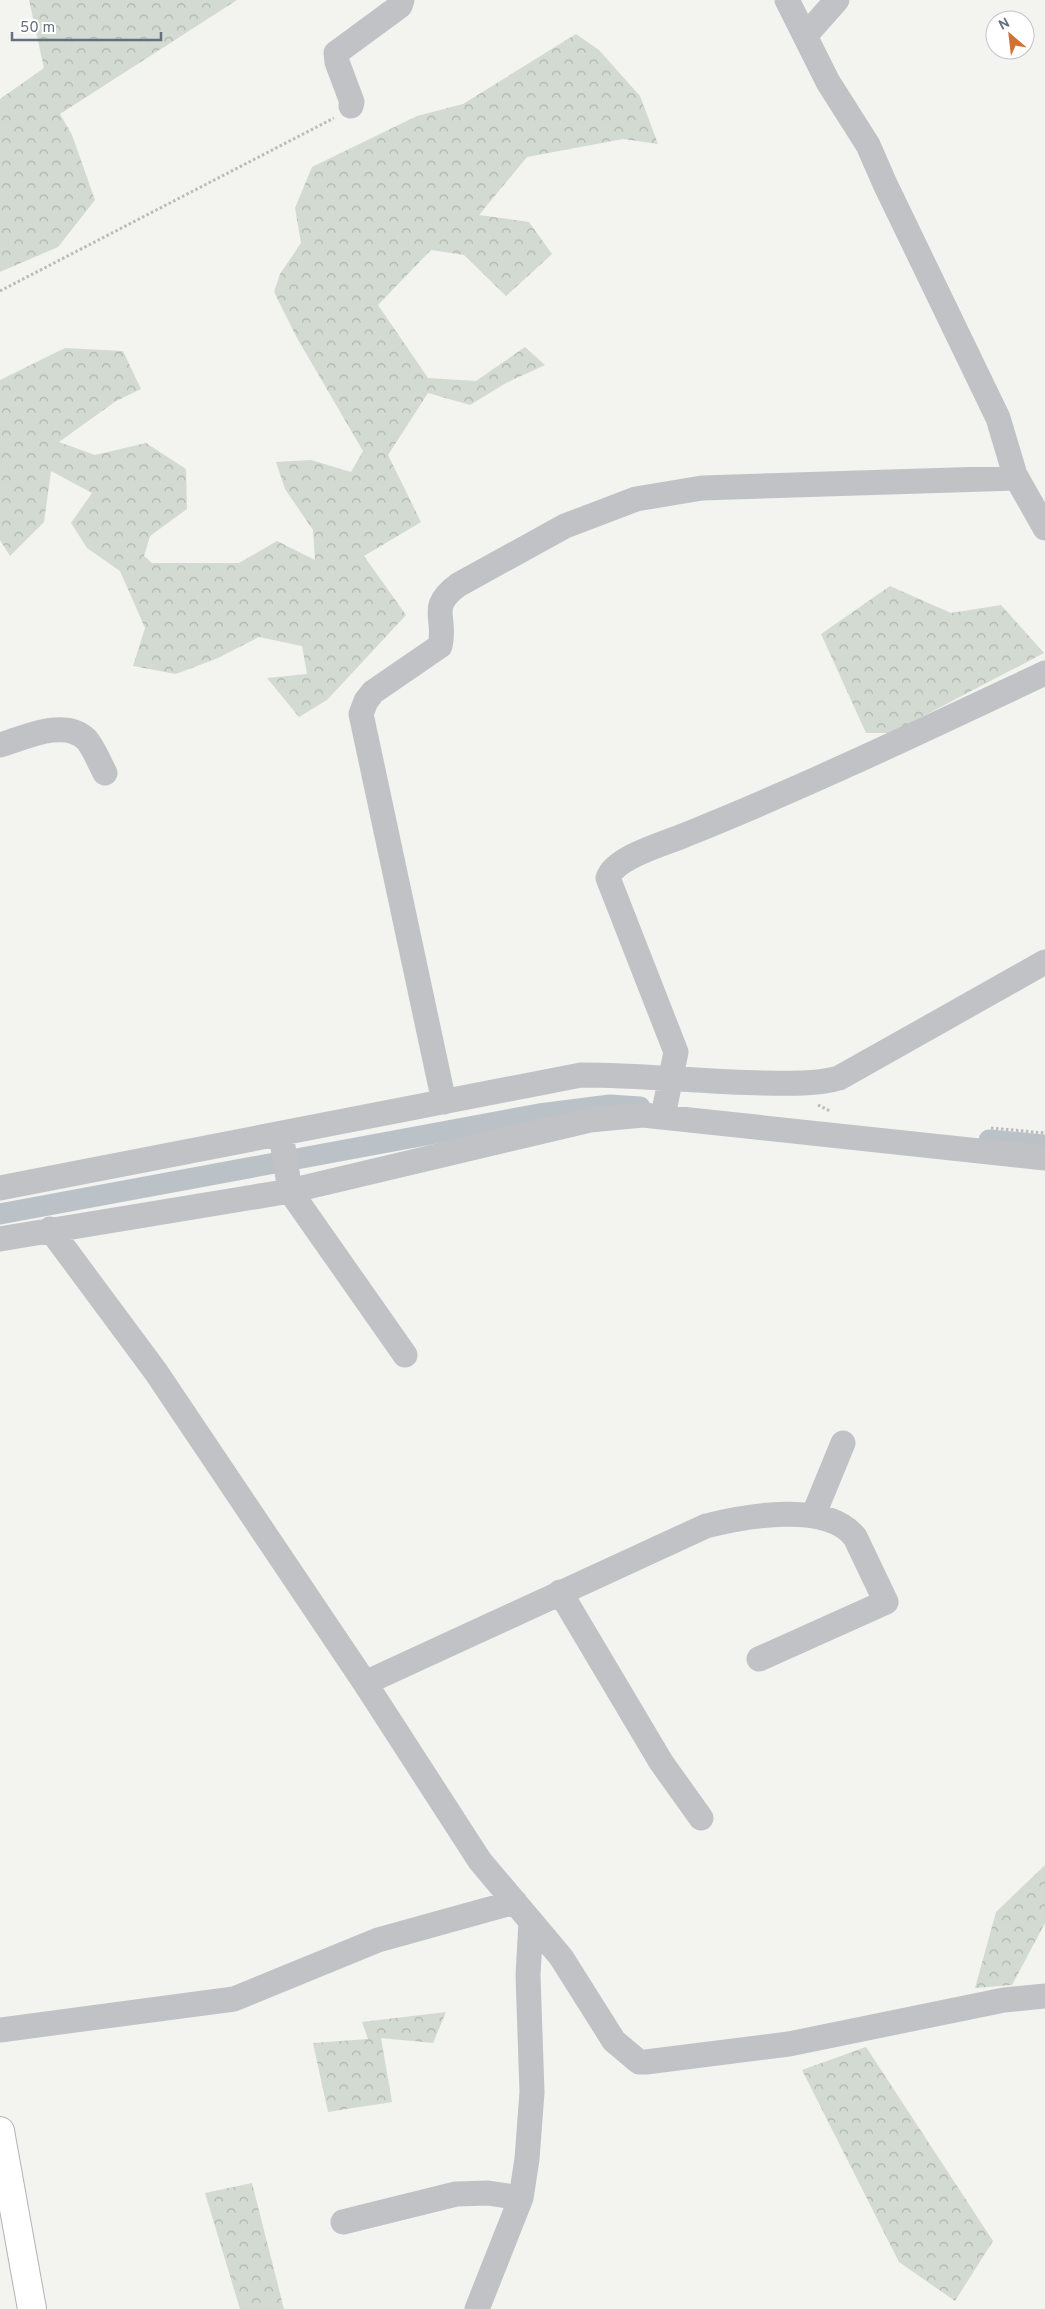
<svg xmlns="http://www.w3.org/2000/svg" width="1045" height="2309" viewBox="0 0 1045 2309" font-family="Overpass,sans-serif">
  <defs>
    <pattern id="forest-crowns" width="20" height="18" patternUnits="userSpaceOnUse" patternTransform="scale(1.25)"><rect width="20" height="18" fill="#d3dad1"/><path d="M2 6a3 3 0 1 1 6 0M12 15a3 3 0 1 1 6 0" fill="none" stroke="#afb5af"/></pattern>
  </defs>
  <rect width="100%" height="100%" fill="#f3f3f0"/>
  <path fill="url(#forest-crowns)" d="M29 0H237L60 114 72 135 95 200 58 247 0 272V99L44 68Z
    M576 34 599 50 640 96 658 144 623 139 527 157 479 215 529 222 552 254 506 296 464 255 431 250 378 305 428 378 476 381 525 347 545 365 506 383 470 405 428 393 388 455 421 522 364 556 406 615 327 700 299 717 267 678 307 674 302 646 259 637 218 658 176 674 133 666 145 628 120 571 87 548 71 523 92 493 51 471 44 522 10 556 0 540V380L65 348 123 351 141 389 116 401 59 442 95 455 146 443 186 469 187 509 150 536 144 556 152 563H239L277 541 315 560 313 530 285 489 276 462 311 460 351 472 363 451 297 338 274 292 280 274 301 243 295 208 312 167 417 116 463 104Z
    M890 586 951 613 1001 605 1044 653 891 733H866L821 634Z
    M1045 1865V1923L1012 1985 975 1988 996 1912Z
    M446 2012 433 2043 381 2038 392 2102 328 2112 313 2043 368 2039 362 2022Z
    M866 2047 993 2241 955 2301 899 2262 802 2070Z
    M252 2183 284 2309H240L205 2193Z"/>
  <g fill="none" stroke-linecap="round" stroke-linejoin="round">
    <path stroke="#bbc2c7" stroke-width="21" d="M989 1140 1045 1145
      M0 1214 539 1114 610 1105 640 1107"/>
    <defs>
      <path id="highway" d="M0 2131 32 2309"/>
    </defs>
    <use href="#highway" stroke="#b2b4b8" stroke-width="30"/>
    <path stroke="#b9bbbd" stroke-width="3" stroke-dasharray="2.5 2.5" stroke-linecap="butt" d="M0 291 334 118
      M818 1105 830 1111
      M991 1128 1045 1133"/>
    <path stroke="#c0c2c5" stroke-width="25" d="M787 0 828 82 868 145 885 184 998 418 1015 475 1045 528
      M805 36 837 0
      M351 106 352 102 337 62 336 53 400 6 402 0
      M0 745C24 738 64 718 86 739 94 748 99 762 105 773
      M444 1102 361 714 366 701 373 692 440 646C447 617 427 608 458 585L565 526 636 499 702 488 1017 478
      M663 1116 676 1052 608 878C615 857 664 844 685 835 807 786 926 729 1045 673
      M281 1134 290 1191 405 1355
      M0 1188 581 1075C642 1075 702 1082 762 1083 788 1083 813 1085 839 1078L1045 962
      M50 1229 156 1372 365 1683 480 1861 561 1957 614 2041 639 2062H646L789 2044 1004 2000 1045 1996
      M0 1239 290 1191 590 1120 643 1115 1045 1158
      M813 1516 843 1443
      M560 1592 661 1762 701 1818
      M365 1683 706 1526C745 1516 827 1501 855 1537L886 1602 759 1659
      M0 2030 234 1999 378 1940 515 1902
      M343 2222 456 2194 488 2193 521 2198
      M477 2309 521 2198 527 2159 532 2092 528 1975 531 1922"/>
    <use href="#highway" stroke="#fff" stroke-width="28"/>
  </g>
  <g transform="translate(1010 35) rotate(332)"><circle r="24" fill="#ffffff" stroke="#c2c5cb"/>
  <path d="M0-4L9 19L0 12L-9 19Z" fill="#cf7234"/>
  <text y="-8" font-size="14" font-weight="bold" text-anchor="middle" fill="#666f7e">N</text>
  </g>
  <path d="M12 32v8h149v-8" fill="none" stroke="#666f7e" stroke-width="2.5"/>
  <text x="20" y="32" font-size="15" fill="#666f7e" stroke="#ffffff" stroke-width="4" paint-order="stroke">50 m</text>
</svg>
